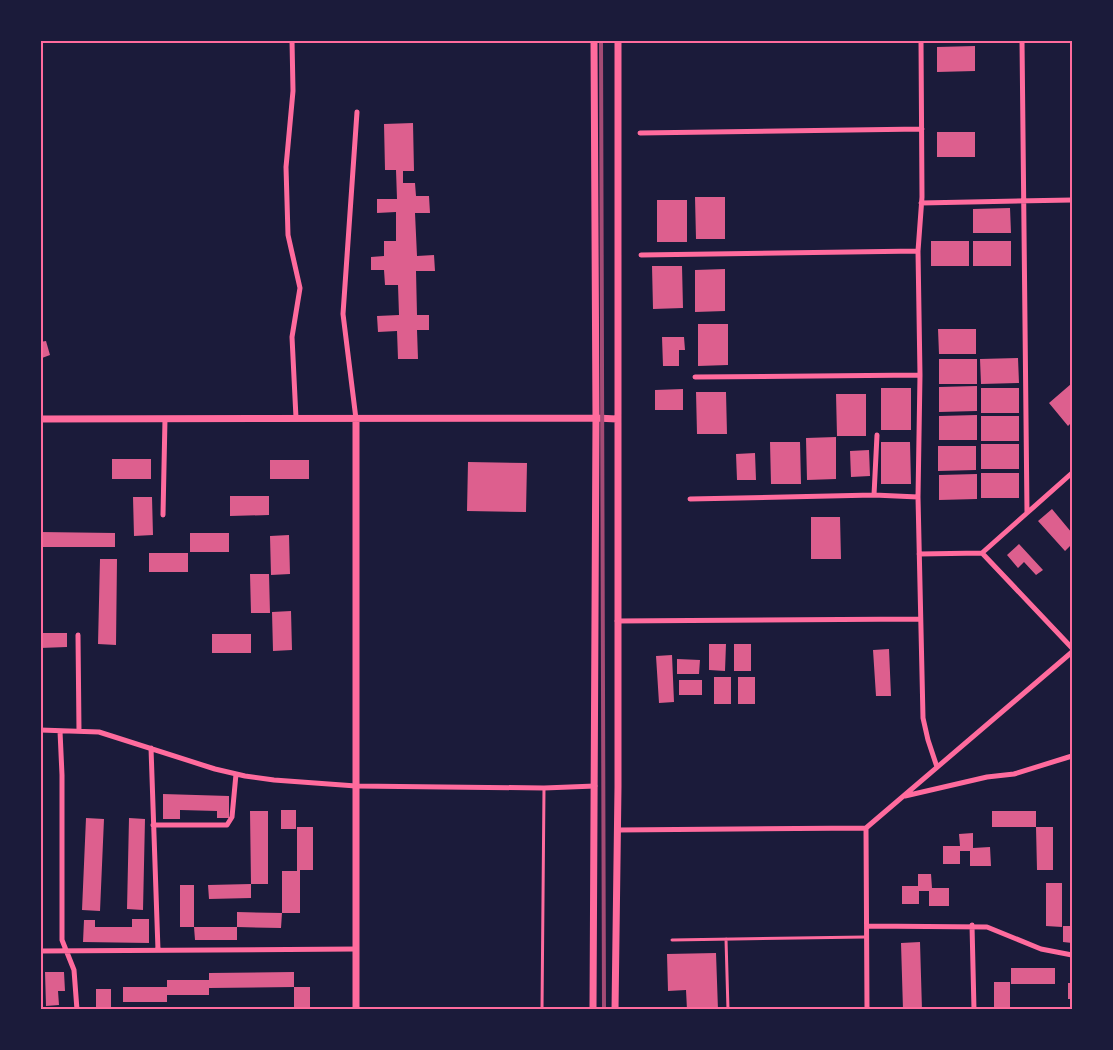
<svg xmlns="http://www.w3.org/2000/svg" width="1113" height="1050" viewBox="0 0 1113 1050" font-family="Overpass,sans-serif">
  <rect width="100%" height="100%" fill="#1b1b3a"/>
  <path fill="#dd5f8e" d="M975 46V71L937 72V47Z
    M413 123 414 171H403V183H415L416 196H429L430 213H415L417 256 434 255 435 271H416L417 315H429V330H417L418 359H398L397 331 378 332 377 316 399 315 398 285H385L384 270H371V257L384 256V241H396V212L377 213V199H397L396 170H385L384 124Z
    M937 132H975V157H937Z
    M695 197H725V239H696Z
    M657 200H687V242H657Z
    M1010 208 1011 233H973V209Z
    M931 241H969V266H931Z
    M973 241H1011V266H973Z
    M652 266H682L683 308 653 309Z
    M725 269V311L695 312V270Z
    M698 324H728V365L698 366Z
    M938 329H976V354H939Z
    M662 337H684L685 350H679V366H663Z
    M46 341 50 355 42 358 40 342Z
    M1018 358 1019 383 981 384 980 359Z
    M939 359H977V384H939Z
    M1071 384 1072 422 1068 426 1049 403Z
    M977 386V411L939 412V387Z
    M881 388H911V430H881Z
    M981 388H1019V413H981Z
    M683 389V410H655V390Z
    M696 392H726L727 434H697Z
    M836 394H866V436H837Z
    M977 415V440H939V416Z
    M981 416H1019V441H981Z
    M836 437V479L807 480 806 438Z
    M770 442H800L801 484H771Z
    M881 442H910L911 484H881Z
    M981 444H1019V469H981Z
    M938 446H976V470L938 471Z
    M869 450 870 476 851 477 850 451Z
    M755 453 756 480H737L736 454Z
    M112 459H151V479H112Z
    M270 460H309V479H270Z
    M468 462 527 463 526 512 467 511Z
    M981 473H1019V498H981Z
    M977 474V499L939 500V475Z
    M230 496H269V515L230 516Z
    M133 497H152L153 535 134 536Z
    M1052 509 1072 533V544L1065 551 1038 521Z
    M811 517H840L841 559H811Z
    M40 532 115 533V547H40Z
    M190 533H229V552H190Z
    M289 535 290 574 271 575 270 536Z
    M1019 544 1043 570 1036 575 1024 562 1018 568 1007 555Z
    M149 553H188V572H149Z
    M100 559H117L116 645 98 644Z
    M250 574H269L270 613H251Z
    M291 611 292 650 273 651 272 612Z
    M40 633H67V647L40 648Z
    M212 634H251V653H212Z
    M709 644H726L725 671 709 670Z
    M734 644H751V671H734Z
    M889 649 891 696H876L873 650Z
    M672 655 674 702 659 703 656 656Z
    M677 659 700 660 699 674H677Z
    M714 677H731V704H714Z
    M738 677H755V704H738Z
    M679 680H702V695H679Z
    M163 794 229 796V818H217V811L180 810V819H163Z
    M281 810H296V829H281Z
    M250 811H268V884H251Z
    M992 811H1036V827H992Z
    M86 818 104 819 100 911 82 910Z
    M129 818 145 819 143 910 127 909Z
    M297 827H313V870H300V913H282V871H297Z
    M1036 827H1053V870H1037Z
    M973 833V848L990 847 991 866H970V851H960V864H943V846H960L959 834Z
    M918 874H931L932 888H949V906H929V891H919V904H902V886H918Z
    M1046 883H1062V927L1046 926Z
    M251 884V898L209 899 208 885Z
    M180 885H194V927H180Z
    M237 912 282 913 281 928 237 927Z
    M132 919H149V943L83 942 84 920H95V927H132Z
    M1063 926H1072V943L1063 942Z
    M194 927H237V940H195Z
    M920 942 922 1010H903L901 943Z
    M716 953 718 1010H687L686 990 668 991 667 954Z
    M1011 968H1055V984H1011Z
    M45 972H64L65 991H58L59 1005 46 1006Z
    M294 972V987L209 988V995H167V1002H123V987H167V980H209V973Z
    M994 982H1010V1010H994Z
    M1068 983H1072V999H1068Z
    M294 987H310V1010H294Z
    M96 989H111V1010H96Z"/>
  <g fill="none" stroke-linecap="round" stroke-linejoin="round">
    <path stroke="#ff6b9d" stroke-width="3" d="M726 939 728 1010
      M672 940 865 937
      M542 1010 544 788"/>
    <path stroke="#ff6b9d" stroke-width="5" d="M292 40 293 91 286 167 288 235 300 288 292 337 296 418
      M640 133 922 129
      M921 203 1072 200
      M641 255 918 251
      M695 377 920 375 918 251 922 197 921 40
      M356 419 343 314 357 112
      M874 495 877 435
      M918 497 923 718 928 740 937 767
      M690 499 874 495 918 497 920 375
      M1027 513 1072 473
      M163 515 165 419
      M982 553 1072 648
      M919 554 982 553 1027 513 1022 40
      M617 621 920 619
      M78 635 79 731
      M40 730 99 732 215 769 245 776 274 780 356 786 544 788 595 786
      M60 731 62 775V940L74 970 77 1010
      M151 748 158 950
      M905 796 987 777 1014 774 1072 756
      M153 825H227L232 817 236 774
      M866 828 867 1010
      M618 830 866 828 1072 652
      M972 925 974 1010
      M867 926 987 927 1041 949 1072 955
      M40 951 356 949"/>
    <path stroke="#ff6b9d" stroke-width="7" d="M40 419 596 418 617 419
      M356 419V1010
      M593 1010 596 418 594 40
      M615 1010 618 787V40"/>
    <path stroke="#a44b75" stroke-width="4" d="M601 40 604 1010"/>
  </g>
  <rect width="1113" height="1050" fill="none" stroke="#1b1b3a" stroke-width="84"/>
  <rect x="42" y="42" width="1029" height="966" fill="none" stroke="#ff6b9d" stroke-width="2"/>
</svg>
